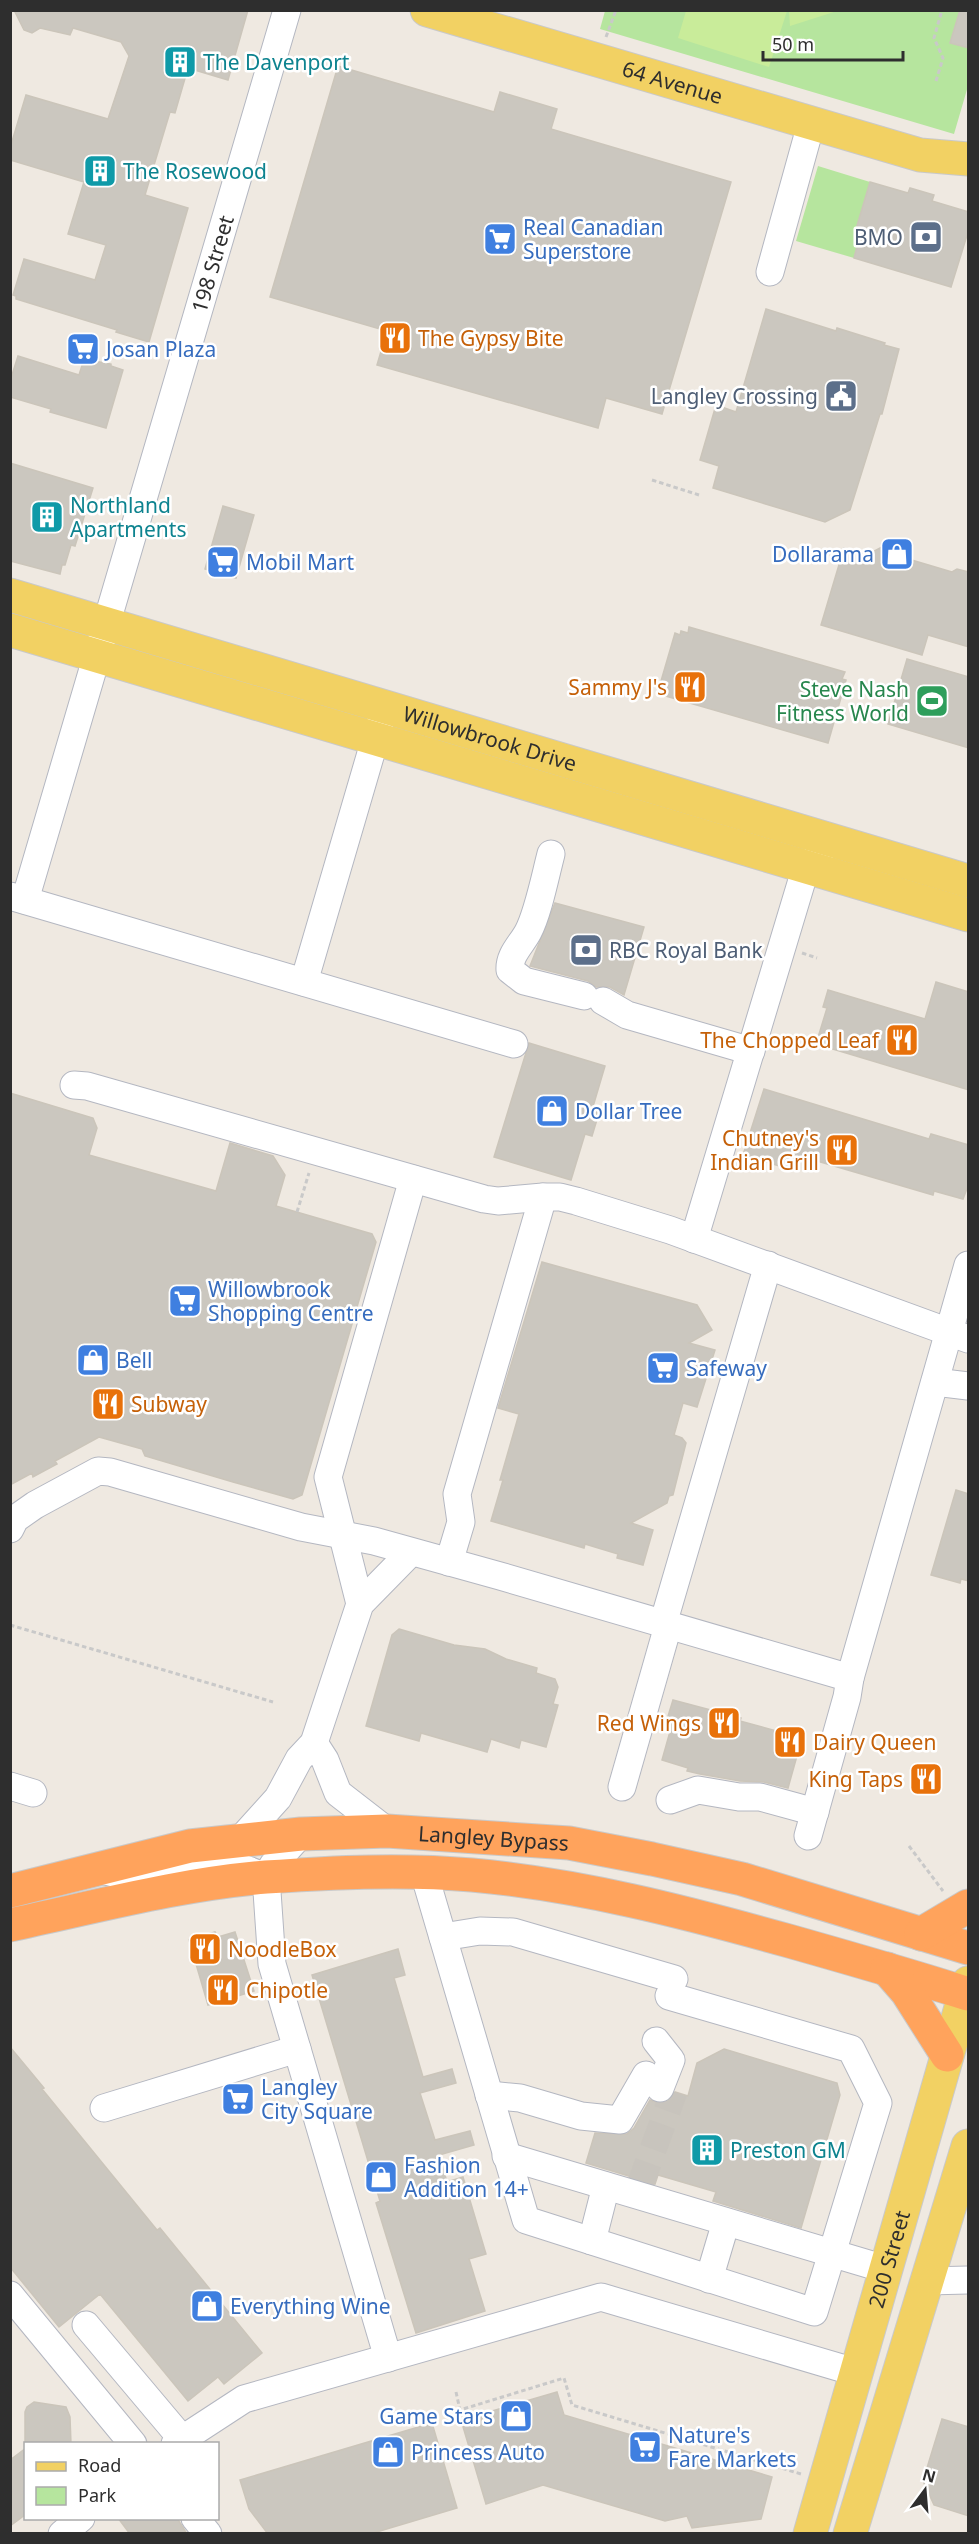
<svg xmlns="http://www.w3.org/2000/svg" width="979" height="2544" viewBox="0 0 979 2544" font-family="'Noto Sans',sans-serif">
  <rect width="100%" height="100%" fill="#efe9e1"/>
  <path fill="#b6e59e" d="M605 11H968V86L954 134 600 29Z
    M818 166 870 182 856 229 861 231 854 258 796 241Z"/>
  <path fill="#c9ec9a" d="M686 11V10L787 11 769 67 678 38Z
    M789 11V10L837 11 790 26Z"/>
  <path fill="#cbc7bf" stroke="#cbc5ba" stroke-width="1.5" d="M14 10H248L228 80 188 68 175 113 170 112 145 195 188 208 149 342 116 332 117 330 16 299V296L13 295 24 259 95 280 106 245 68 234 84 182 10 160V148L26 95 108 119 129 56 121 42 73 28 70 35 40 28 32 33 24 30Z
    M960 10H969V48L950 43Z
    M338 66 494 112 500 92 557 109 551 129 731 182 662 414 606 398 598 428 377 365 387 331 270 297Z
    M870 182 908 193 910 188 934 195 932 201 969 212V229L951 287 854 258 861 231 856 229Z
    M766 309 836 331 837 328 885 343 884 345 899 349 882 414H880L850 510 825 522 713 488 719 466 700 460 716 405 736 412Z
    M18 356 79 375 84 359 111 364V366L123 370 106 428 50 412 51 409 10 397V381Z
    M10 463 93 488 75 546 71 545 65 565H62L60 574 10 561Z
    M223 506 254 515 236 578 205 569Z
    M895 540 905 558 952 572 957 569 969 572V647L928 635 922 655 821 625 844 548 867 555Z
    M689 627 845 672 842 679 846 680 828 743 662 695 664 689 659 688 675 633 680 635 681 631 688 633Z
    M907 659 969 677V748L888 724Z
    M555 903 644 927 624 995 610 987H596L588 981 530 966Z
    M936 982 969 992V1090L816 1044 827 1008 823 1007 828 990 925 1019Z
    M529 1043 605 1066 592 1110 599 1113 592 1136 585 1134 571 1180 494 1157Z
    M764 1089 929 1139 931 1134 969 1145V1183L963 1199 934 1191 933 1195 800 1156 796 1171 743 1155Z
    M10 1093 93 1118 97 1128 89 1155 216 1191 230 1143 273 1156 285 1175 276 1206 372 1234 376 1242 302 1495 293 1499 233 1482 145 1456 142 1449 99 1437 55 1461 57 1464 33 1477 32 1473 10 1485Z
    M542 1262 697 1305 712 1330 689 1343 715 1350 697 1407 683 1403 674 1435 682 1438 686 1443 673 1495 669 1496 667 1503 631 1523 653 1530 643 1565 617 1558 618 1554 585 1544 584 1548 491 1521 503 1480H500L519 1414 498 1408Z
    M956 1490 969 1494V1581L961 1579 960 1583 931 1575Z
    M399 1629 454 1645 485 1649 506 1659 537 1668 536 1673 555 1679 558 1687 553 1704 558 1705 546 1747 521 1740 519 1748 491 1739 487 1752 421 1733 419 1741 366 1726 392 1635Z
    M673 1700 741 1718 740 1721 802 1738 788 1788 764 1782 740 1781 700 1774 687 1771 688 1768 662 1760 671 1728 665 1726Z
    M215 1932 218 1937 235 1932 254 1991 208 2005 189 1940Z
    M398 1949 405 1975 394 1978 423 2077 452 2069 456 2083 420 2093 435 2140 470 2131 474 2145 439 2155 447 2182 463 2177 486 2254 469 2259 485 2311 416 2333 376 2203 380 2201 312 1975Z
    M10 2047 44 2088 42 2089 157 2230 160 2228 262 2353 224 2384 218 2377 188 2401 100 2294 59 2327 10 2267Z
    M724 2049 837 2083 840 2095 801 2228 713 2201 716 2192 658 2175 655 2184 586 2163 595 2133 627 2134 634 2128 650 2100 662 2104 670 2100 675 2092 688 2096 697 2063Z
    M557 2392 564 2415 772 2477 761 2519 692 2528 687 2516 665 2521 543 2485 486 2504 461 2420Z
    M34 2402 66 2407 70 2417 71 2444H25V2412L27 2407Z
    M942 2419 969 2427V2516L934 2505 923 2481Z
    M432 2423 457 2508 370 2534H268L249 2509 240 2480Z
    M26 2448V2514L10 2526V2460Z
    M118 2518H177L187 2534H130Z"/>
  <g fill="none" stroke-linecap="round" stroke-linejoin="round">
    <path stroke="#c8c4bd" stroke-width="27" stroke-dasharray="27 14" stroke-linecap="butt" d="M639 2188 674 2092"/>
    <defs>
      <g id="minor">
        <path d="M770 272 811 124"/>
        <path d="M551 854C545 877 538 913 528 932 521 945 509 955 510 970L524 981 584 996"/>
        <path d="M10 896 514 1044"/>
        <path id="s1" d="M25 900 287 10"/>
        <path d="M304 982 381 719"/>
        <path d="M603 1001 627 1015 751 1051"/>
        <path d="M74 1085 87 1086 484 1199 498 1201 543 1197H560L576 1201 670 1230 968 1339"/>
        <path d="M694 1239 806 867 820 854"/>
        <path d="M935 1382 968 1386"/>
        <path d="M10 1529 15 1519 35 1505 98 1471 110 1472 301 1527 374 1541 500 1576 850 1678"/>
        <path d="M449 1562 461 1522 457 1494 543 1197"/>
        <path d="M360 1604 328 1477 413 1179"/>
        <path d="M663 1624 768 1265"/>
        <path d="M314 1743 325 1760 338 1793 387 1831"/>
        <path d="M10 1786 33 1793"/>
        <path d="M622 1787 668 1626"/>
        <path d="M670 1800 698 1790 739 1797H760L815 1812"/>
        <path d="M301 1834 273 1865 266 1877 272 1964 388 2358"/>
        <path d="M808 1836 847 1697 850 1678 968 1265"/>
        <path d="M241 1839 278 1798 299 1759 314 1743 360 1604 411 1552"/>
        <path d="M100 1870C112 1872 125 1877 137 1877 187 1875 214 1851 264 1877"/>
        <path d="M424 1873 526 2220 814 2312 878 2103 851 2049 669 1996"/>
        <path d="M443 1937 480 1931 513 1932 674 1979"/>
        <path d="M656 2041 671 2060 660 2088"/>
        <path d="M489 2095 520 2098 581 2116 620 2120 646 2075"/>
        <path d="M104 2108 297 2049"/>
        <path d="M506 2156 885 2269"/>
        <path d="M592 2241 606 2186"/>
        <path d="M709 2279 726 2222"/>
        <path d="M927 2281 968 2280"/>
        <path d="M10 2295 133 2444"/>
        <path d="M86 2325 182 2439"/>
        <path d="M175 2444 244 2399 601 2297 855 2372"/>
        <path d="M195 2518 208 2534"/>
        <path d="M62 2534 81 2518"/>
      </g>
      <g id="major">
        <path id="s2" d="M427 10 920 155 968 159"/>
        <path id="s3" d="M10 595 968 881"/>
        <path d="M10 630 968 915"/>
        <path id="s4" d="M810 2534 968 1983"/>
        <path d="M850 2534 968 2146"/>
      </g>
      <g id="highway">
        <path id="s5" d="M10 1891 190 1846 301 1834 387 1831 569 1843 652 1859 742 1879 968 1948"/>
        <path d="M10 1925C95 1907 180 1884 266 1877 335 1872 404 1869 472 1875 581 1885 685 1912 789 1941 849 1958 909 1975 968 1994"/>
        <path d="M921 1934 968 1906"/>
        <path d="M887 1969 907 1992 947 2055"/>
      </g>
    </defs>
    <use href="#minor" stroke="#b4b7c1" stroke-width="29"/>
    <use href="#major" stroke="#c9c9c9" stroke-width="35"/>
    <use href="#highway" stroke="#c9c9c9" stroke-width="35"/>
    <path stroke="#c9c9c9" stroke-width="3" stroke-dasharray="4.5 3" stroke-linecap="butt" d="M606 37 616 10
      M936 81 943 58 934 38 942 10
      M652 480 699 495
      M802 953 817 958
      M297 1212 309 1173
      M10 1625 273 1702
      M909 1846 943 1891
      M456 2392 460 2410 564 2378 572 2405 801 2474"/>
    <use href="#minor" stroke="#fff" stroke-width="27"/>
    <use href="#major" stroke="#f2d163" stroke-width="33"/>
    <use href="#highway" stroke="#ffa35c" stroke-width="33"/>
  </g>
  <defs>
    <symbol id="building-square" viewBox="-11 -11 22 22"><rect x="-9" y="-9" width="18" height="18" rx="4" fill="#0f9aa8" stroke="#fff"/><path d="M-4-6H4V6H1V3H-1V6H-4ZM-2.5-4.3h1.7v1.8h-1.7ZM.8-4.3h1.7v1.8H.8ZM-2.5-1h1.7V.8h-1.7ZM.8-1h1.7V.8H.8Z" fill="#fff"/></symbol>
    <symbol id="bank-square" viewBox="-11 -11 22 22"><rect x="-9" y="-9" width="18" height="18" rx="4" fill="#5c6f8a" stroke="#fff"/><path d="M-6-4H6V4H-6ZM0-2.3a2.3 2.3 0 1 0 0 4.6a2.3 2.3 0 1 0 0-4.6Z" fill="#fff"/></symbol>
    <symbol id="supermarket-square" viewBox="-11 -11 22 22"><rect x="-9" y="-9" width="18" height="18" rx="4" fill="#3f7fe0" stroke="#fff"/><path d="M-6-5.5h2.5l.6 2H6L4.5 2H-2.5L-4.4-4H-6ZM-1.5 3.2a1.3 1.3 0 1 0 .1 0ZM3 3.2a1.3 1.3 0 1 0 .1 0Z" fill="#fff"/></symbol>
    <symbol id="restaurant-square" viewBox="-11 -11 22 22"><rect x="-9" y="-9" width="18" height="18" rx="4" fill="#e8710a" stroke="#fff"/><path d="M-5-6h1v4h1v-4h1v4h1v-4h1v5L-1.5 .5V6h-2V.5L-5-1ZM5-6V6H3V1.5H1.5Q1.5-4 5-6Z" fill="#fff"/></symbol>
    <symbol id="civic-square" viewBox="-11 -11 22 22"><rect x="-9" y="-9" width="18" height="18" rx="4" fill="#5c6f8a" stroke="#fff"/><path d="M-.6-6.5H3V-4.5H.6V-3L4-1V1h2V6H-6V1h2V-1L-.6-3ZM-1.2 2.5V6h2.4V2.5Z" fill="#fff"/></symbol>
    <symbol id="shop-square" viewBox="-11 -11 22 22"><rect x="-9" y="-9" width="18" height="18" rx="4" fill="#3f7fe0" stroke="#fff"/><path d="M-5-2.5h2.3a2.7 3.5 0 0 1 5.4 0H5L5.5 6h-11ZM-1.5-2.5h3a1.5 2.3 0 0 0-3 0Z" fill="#fff"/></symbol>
    <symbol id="stadium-square" viewBox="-11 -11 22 22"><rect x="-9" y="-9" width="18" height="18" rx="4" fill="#2e9e5b" stroke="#fff"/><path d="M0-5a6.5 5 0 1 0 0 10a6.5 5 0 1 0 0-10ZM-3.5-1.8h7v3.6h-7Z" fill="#fff"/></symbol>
  </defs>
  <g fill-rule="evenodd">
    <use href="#building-square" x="161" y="43" width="38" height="38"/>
    <use href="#building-square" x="81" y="152" width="38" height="38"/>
    <use href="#bank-square" x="907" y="218" width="38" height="38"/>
    <use href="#supermarket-square" x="481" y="220" width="38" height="38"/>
    <use href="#restaurant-square" x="376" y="319" width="38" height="38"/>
    <use href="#supermarket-square" x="64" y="330" width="38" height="38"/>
    <use href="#civic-square" x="822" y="377" width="38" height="38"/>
    <use href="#building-square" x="28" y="498" width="38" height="38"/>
    <use href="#shop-square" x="878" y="535" width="38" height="38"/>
    <use href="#supermarket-square" x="204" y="543" width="38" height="38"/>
    <use href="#restaurant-square" x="671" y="668" width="38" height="38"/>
    <use href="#stadium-square" x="913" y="682" width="38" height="38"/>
    <use href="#bank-square" x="567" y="931" width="38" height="38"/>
    <use href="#restaurant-square" x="883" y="1021" width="38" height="38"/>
    <use href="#shop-square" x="533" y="1092" width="38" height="38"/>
    <use href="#restaurant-square" x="823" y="1131" width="38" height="38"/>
    <use href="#supermarket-square" x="166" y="1282" width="38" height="38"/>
    <use href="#shop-square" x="74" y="1341" width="38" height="38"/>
    <use href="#supermarket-square" x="644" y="1349" width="38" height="38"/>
    <use href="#restaurant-square" x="89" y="1385" width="38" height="38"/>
    <use href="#restaurant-square" x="705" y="1704" width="38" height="38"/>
    <use href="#restaurant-square" x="771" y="1723" width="38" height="38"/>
    <use href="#restaurant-square" x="907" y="1760" width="38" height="38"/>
    <use href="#restaurant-square" x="186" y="1930" width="38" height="38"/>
    <use href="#restaurant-square" x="204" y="1971" width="38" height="38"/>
    <use href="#supermarket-square" x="219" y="2080" width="38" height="38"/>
    <use href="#building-square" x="688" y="2131" width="38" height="38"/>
    <use href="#shop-square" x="362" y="2158" width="38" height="38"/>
    <use href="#shop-square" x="188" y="2287" width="38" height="38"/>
    <use href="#shop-square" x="497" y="2397" width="38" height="38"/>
    <use href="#supermarket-square" x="626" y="2428" width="38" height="38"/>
    <use href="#shop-square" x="369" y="2433" width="38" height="38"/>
  </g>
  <g text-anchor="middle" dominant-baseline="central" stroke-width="5" stroke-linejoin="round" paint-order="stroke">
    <g font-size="21" fill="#0d838f" stroke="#fff" text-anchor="start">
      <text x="203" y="62">The Davenport</text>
      <text x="123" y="171">The Rosewood</text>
      <text x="70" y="505">Northland<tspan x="70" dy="24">Apartments</tspan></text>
      <text x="730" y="2150">Preston GM</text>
    </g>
    <g font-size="21" fill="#2e2e2e" stroke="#fff">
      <text stroke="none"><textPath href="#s2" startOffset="256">64 Avenue</textPath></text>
      <text stroke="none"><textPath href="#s1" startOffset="663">198 Street</textPath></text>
      <text stroke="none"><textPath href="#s3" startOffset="501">Willowbrook Drive</textPath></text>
      <text stroke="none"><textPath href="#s5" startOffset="490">Langley Bypass</textPath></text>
      <text stroke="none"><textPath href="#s4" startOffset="286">200 Street</textPath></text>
    </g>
    <g font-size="21" fill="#366cbe" stroke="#fff" text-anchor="start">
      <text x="523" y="227">Real Canadian<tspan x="523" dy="24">Superstore</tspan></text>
      <text x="106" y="349">Josan Plaza</text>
      <text x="874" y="554" text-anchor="end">Dollarama</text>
      <text x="246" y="562">Mobil Mart</text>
      <text x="575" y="1111">Dollar Tree</text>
      <text x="208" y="1289">Willowbrook<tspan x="208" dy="24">Shopping Centre</tspan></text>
      <text x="116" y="1360">Bell</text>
      <text x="686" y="1368">Safeway</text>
      <text x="261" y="2087">Langley<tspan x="261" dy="24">City Square</tspan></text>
      <text x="404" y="2165">Fashion<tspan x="404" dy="24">Addition 14+</tspan></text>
      <text x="230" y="2306">Everything Wine</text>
      <text x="493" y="2416" text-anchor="end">Game Stars</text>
      <text x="668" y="2435">Nature's<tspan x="668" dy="24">Fare Markets</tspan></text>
      <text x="411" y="2452">Princess Auto</text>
    </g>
    <g font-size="21" fill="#4e5e75" stroke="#fff" text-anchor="end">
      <text x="903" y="237">BMO</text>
      <text x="818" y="396">Langley Crossing</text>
      <text x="609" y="950" text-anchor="start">RBC Royal Bank</text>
    </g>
    <g font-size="21" fill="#c56008" stroke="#fff" text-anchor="start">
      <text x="418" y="338">The Gypsy Bite</text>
      <text x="667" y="687" text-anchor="end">Sammy J's</text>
      <text x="879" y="1040" text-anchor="end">The Chopped Leaf</text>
      <text x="819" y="1138" text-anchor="end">Chutney's<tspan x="819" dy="24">Indian Grill</tspan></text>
      <text x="131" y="1404">Subway</text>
      <text x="701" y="1723" text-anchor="end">Red Wings</text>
      <text x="813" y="1742">Dairy Queen</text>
      <text x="903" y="1779" text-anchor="end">King Taps</text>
      <text x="228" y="1949">NoodleBox</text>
      <text x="246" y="1990">Chipotle</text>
    </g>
    <g font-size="21" fill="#27864d" stroke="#fff" text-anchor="end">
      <text x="909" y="689">Steve Nash<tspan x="909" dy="24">Fitness World</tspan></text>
    </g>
  </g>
  <rect width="979" height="2544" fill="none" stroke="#2e2e2e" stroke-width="24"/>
  <rect x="24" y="2442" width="195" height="78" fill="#ffffff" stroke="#ababab" stroke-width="1.5"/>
  <rect x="36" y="2462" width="30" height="9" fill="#f2d163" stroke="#ababab" stroke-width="1.5"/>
  <text x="78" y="2472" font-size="18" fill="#2e2e2e">Road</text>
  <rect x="36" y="2487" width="30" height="18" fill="#b6e59e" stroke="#ababab" stroke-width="1.5"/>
  <text x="78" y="2502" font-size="18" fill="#2e2e2e">Park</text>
  <g transform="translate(925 2490) rotate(16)" stroke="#ffffff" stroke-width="4.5" paint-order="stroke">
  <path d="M0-4.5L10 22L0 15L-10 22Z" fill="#2e2e2e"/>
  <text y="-9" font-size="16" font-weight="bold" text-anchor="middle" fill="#2e2e2e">N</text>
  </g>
  <path d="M763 51v9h140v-9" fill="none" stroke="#2e2e2e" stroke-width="3"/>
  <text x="772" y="51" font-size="18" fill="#2e2e2e" stroke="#ffffff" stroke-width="4.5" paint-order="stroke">50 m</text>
</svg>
